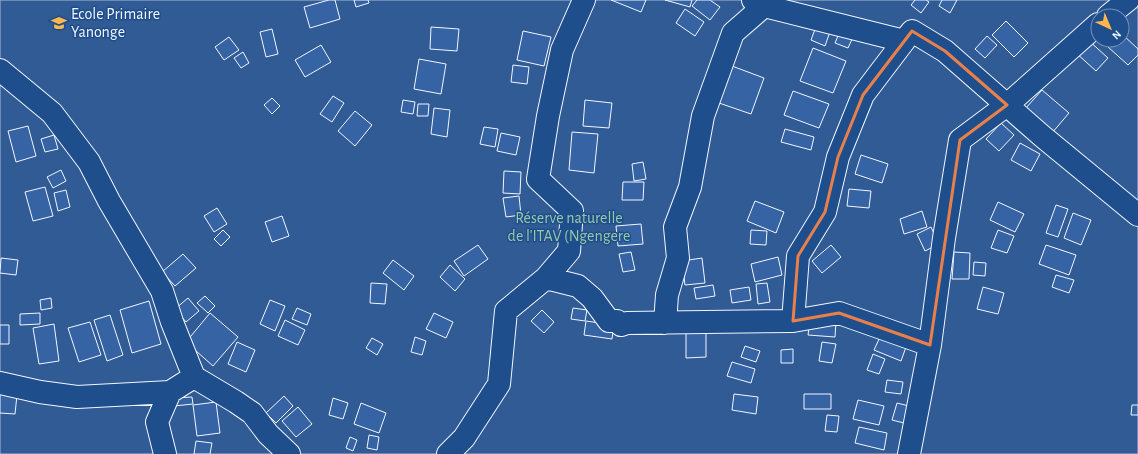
<svg xmlns="http://www.w3.org/2000/svg" width="1138" height="454" viewBox="0 0 1138 454" font-family="'Alegreya Sans',sans-serif">
  <rect width="100%" height="100%" fill="#1f4e8c"/>
  <path fill="#305b95" stroke="#a8bbd7" fill-rule="evenodd" d="M0 0H1138V454H0ZM1098 16H1122V40H1098Z"/>
  <path fill="#3563a3" stroke="#f2f6ff" d="M329 0H335L340 19 310 28 304 7Z
    M354 0H368L369 3 356 7Z
    M611 0H646L641 12Z
    M665 0H692L690 7Z
    M697 0H710L720 7 710 20 692 6Z
    M915 0H926L929 2 921 13 911 5Z
    M942 0H957L950 13 939 6Z
    M685 9 704 22 695 36 676 23Z
    M818 21 832 26 825 46 811 40Z
    M1006 21 1028 43 1014 57 992 35Z
    M431 27 459 29 457 51 430 49Z
    M272 29 278 54 266 57 260 32Z
    M523 31 551 37 544 66 517 60Z
    M840 31 853 37 848 48 835 43Z
    M1122 34 1138 49V55L1128 65 1107 46 1113 40H1122Z
    M987 36 997 45 985 58 975 49Z
    M229 37 239 50 224 60 215 47Z
    M1087 39 1108 58 1096 71 1075 52Z
    M321 45 331 62 305 77 295 60Z
    M813 48 846 61 833 93 800 81Z
    M243 52 249 63 241 68 234 58Z
    M419 59 446 64 441 94 414 89Z
    M513 65 529 67 527 84 511 82Z
    M732 66 764 78 751 114 719 103Z
    M1042 90 1069 113 1052 133 1025 109Z
    M793 91 829 104 819 128 784 115Z
    M333 96 344 103 332 122 320 114Z
    M272 98 280 106 272 114 264 105Z
    M403 100 415 102 413 114 401 112Z
    M585 100 612 103 609 128 583 126Z
    M418 104H429L428 116H417Z
    M434 108 450 110 447 137 431 134Z
    M355 111 372 125 355 146 338 131Z
    M1001 123 1014 135 999 151 986 139Z
    M28 126 36 156 16 162 8 131Z
    M484 127 498 129 495 147 480 144Z
    M785 129 814 137 811 150 781 142Z
    M572 132 598 134 594 173 569 170Z
    M501 133 520 137 516 155 497 151Z
    M54 135 58 149 45 152 41 139Z
    M1020 143 1040 154 1031 171 1011 160Z
    M861 155 888 164 882 183 855 174Z
    M643 162 646 179 634 181 632 164Z
    M61 170 66 181 53 188 47 177Z
    M504 171 521 172 520 194 503 193Z
    M623 182H644L643 200H622Z
    M45 187 53 216 33 221 25 192Z
    M849 189 871 191 869 208 847 206Z
    M66 190 70 207 58 211 54 193Z
    M519 196 521 215 506 217 503 198Z
    M755 201 784 212 776 233 747 221Z
    M998 202 1024 214 1015 232 990 220Z
    M1056 205 1068 209 1058 237 1046 233Z
    M217 208 227 224 214 232 204 216Z
    M922 211 927 227 904 234 900 219Z
    M1073 213 1091 220 1081 245 1064 238Z
    M282 216 289 236 272 242 265 222Z
    M641 224 643 244 618 246 616 226Z
    M931 227 939 244 925 251 917 234Z
    M223 230 230 237 221 246 214 239Z
    M751 230 767 231 766 245 750 244Z
    M998 230 1014 236 1007 253 991 248Z
    M478 245 488 259 464 276 454 261Z
    M831 245 841 257 822 273 812 261Z
    M1046 245 1076 255 1069 275 1039 264Z
    M631 252 635 270 623 272 619 254Z
    M954 252 970 253 969 279H952Z
    M183 254 196 268 175 286 162 272Z
    M778 257 782 275 755 282 751 264Z
    M1 258 18 260 16 275 0 273Z
    M702 258 705 283 685 285 682 261Z
    M393 260 414 276 404 290 383 273Z
    M974 262 986 263 985 276 973 275Z
    M450 265 465 279 455 291 440 277Z
    M1056 275 1074 280 1069 293 1052 287Z
    M371 283 387 284 385 304 370 303Z
    M767 283 770 302 758 304 756 284Z
    M713 285 715 296 696 299 694 288Z
    M749 287 751 300 732 303 730 290Z
    M983 287 1004 293 998 314 977 309Z
    M205 296 215 306 208 313 197 303Z
    M51 298 52 308 41 310 40 300Z
    M188 298 199 311 186 322 175 309Z
    M270 300 285 306 275 331 260 324Z
    M149 301 161 344 132 353 120 310Z
    M297 308 311 314 307 325 292 319Z
    M573 308 587 310 585 321 571 319Z
    M542 310 554 322 544 333 531 321Z
    M40 313V324L20 325V314Z
    M210 313 238 337 213 366 186 342Z
    M434 313 453 322 446 338 426 329Z
    M110 315 123 355 107 361 94 320Z
    M285 320 305 330 298 345 278 336Z
    M810 320 836 322 835 337 808 335Z
    M586 321 614 325 612 339 584 335Z
    M90 322 101 355 79 362 68 328Z
    M54 324 59 361 39 364 33 328Z
    M0 325H9V344H0Z
    M706 326V357L686 358V327Z
    M415 337 426 341 422 355 411 352Z
    M880 337 906 347 901 361 874 350Z
    M372 338 383 344 377 355 366 348Z
    M237 342 255 350 246 372 228 364Z
    M822 342 836 344 832 363 819 361Z
    M745 346 760 351 756 362 741 357Z
    M793 349V363H781V350Z
    M873 354 885 359 879 374 867 370Z
    M732 362 755 369 751 383 727 376Z
    M887 380 903 382 901 394 885 392Z
    M0 393 17 395 15 414 0 413Z
    M734 394 758 397 756 414 732 410Z
    M804 394H831V409H804Z
    M284 396 293 406 276 423 266 413Z
    M192 397 193 404 174 406 173 398Z
    M333 398 348 403 343 419 329 415Z
    M858 400 884 406 879 425 853 419Z
    M216 402 220 433 197 436 193 405Z
    M361 403 386 413 379 433 354 424Z
    M897 403 909 406 904 423 892 420Z
    M1132 405H1138V415H1131Z
    M298 407 312 424 296 437 282 421Z
    M827 415 839 416 837 432 825 431Z
    M859 427 887 433 884 450 855 443Z
    M369 435 379 437 377 450 367 448Z
    M350 437 357 440 353 451 346 448Z
    M196 441 212 443 210 454H194Z"/>
  <g fill="none" stroke-linecap="round" stroke-linejoin="round">
    <defs>
      <path id="minor" d="M753 0 764 6 904 41 912 31 945 51 1042 136 1138 215
        M1108 16 1128 0
        M0 70 52 113 89 162 109 201 162 291 172 322 194 377
        M546 278 578 286 592 298 609 321H617L621 325 627 323 793 321 839 313 930 345
        M793 321 798 256 825 212 838 157 863 95 904 41
        M665 323 667 295 678 258 675 227 690 187 703 116 733 33 764 6
        M0 383 40 392 77 397 170 392 194 377 236 402 252 413 268 434 289 454
        M165 454 157 422 170 392
        M448 454 464 438 499 384 506 311 546 278 569 251 572 211 538 179 548 116 562 50 584 0
        M909 454 930 345 944 238 960 140 1007 105 1098 24"/>
    </defs>
    <use href="#minor" stroke="#f2f6ff" stroke-width="24"/>
    <use href="#minor" stroke="#1f4e8c" stroke-width="22"/>
  </g>
  <path fill="none" stroke="#ea8049" stroke-width="3" stroke-linejoin="round" d="M912 31 945 51 1007 105 960 140 930 345 839 313 793 321 798 256 825 212 838 157 863 95Z"/>
  <defs>
    <symbol id="school-bare" viewBox="-9 -9 18 18"><path d="M0-5L7-2L0 1L-7-2ZM-4 1L0 2.5L4 1V4Q0 6-4 4Z" fill="#ffb74d" stroke="#1f4e8c" stroke-width="2.5" paint-order="stroke"/></symbol>
  </defs>
  <g fill-rule="evenodd">
    <use href="#school-bare" x="48" y="12" width="22" height="22"/>
  </g>
  <g text-anchor="middle" dominant-baseline="central" stroke-width="3" stroke-linejoin="round" paint-order="stroke">
    <g font-size="16" fill="#f2f6ff" stroke="#1f4e8c" text-anchor="start">
      <text x="71" y="14">Ecole Primaire<tspan x="71" dy="18">Yanonge</tspan></text>
    </g>
    <g font-size="16" fill="#97c8a6" stroke="#1f4e8c">
      <text x="569" y="218">Réserve naturelle<tspan x="569" dy="18">de l'ITAV (Ngengere</tspan></text>
    </g>
  </g>
  <g transform="translate(1110 28) rotate(136)"><circle r="19" fill="#1f4e8c" stroke="#7391ba"/>
  <path d="M0-3L7 15L0 10L-7 15Z" fill="#ffb74d"/>
  <text y="-6" font-size="11" font-weight="bold" text-anchor="middle" fill="#f2f6ff">N</text>
  </g>
</svg>
